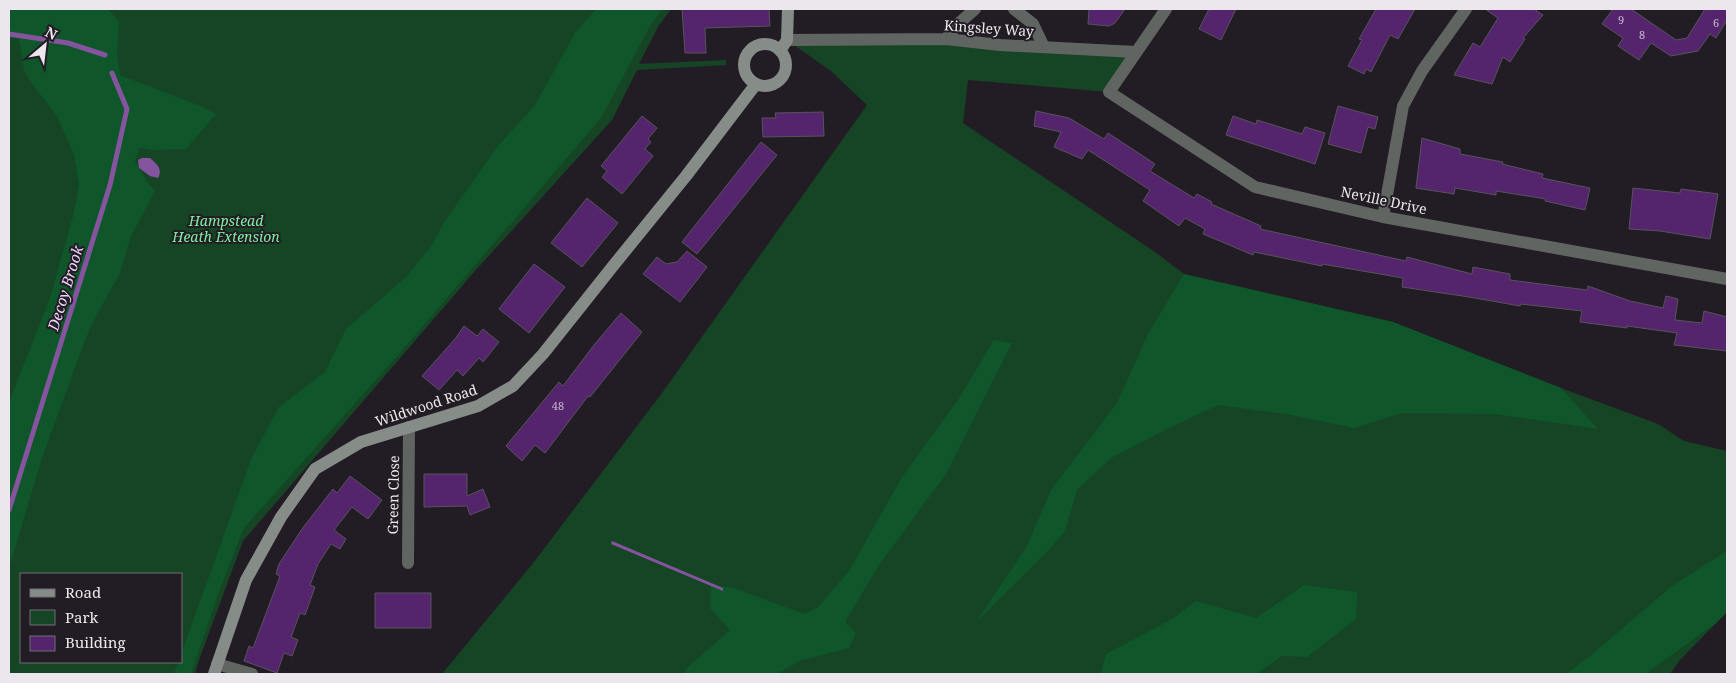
<svg xmlns="http://www.w3.org/2000/svg" width="1736" height="683" viewBox="0 0 1736 683" font-family="'Noto Serif',serif">
  <rect width="100%" height="100%" fill="#221d24"/>
  <path fill="#164525" fill-rule="evenodd" d="M9 9H671L658 27 639 64 726 60V65L637 70 612 120 475 271 243 541 199 660 195 674H9ZM21 574H181V662H21Z
    M946 39 1136 52 1109 92 968 80 963 123 1155 252 1184 274 1393 322 1561 388 1658 424 1684 441 1727 451V612L1680 660 1670 674H442L534 562 662 393 867 105 831 71 787 40Z"/>
  <path fill="#0f562b" d="M9 9H108L119 22 117 56 120 75 203 107 216 114 186 149 153 150 140 148 135 161 147 182 155 191 131 236 120 273 95 318 85 340 42 458 9 568V402L50 298 73 216 79 185 74 155 57 116 30 81 24 70 19 39 9 38Z
    M596 9H662L649 28 601 118 399 354 244 528 217 597 191 674H174L178 662H181V654L252 457 279 407 325 372 346 329 406 277 432 245 445 221 498 146 535 105 575 33Z
    M1184 274 1393 322 1561 388 1598 429 1494 414 1402 413 1354 428 1286 414 1218 405 1167 429 1111 458 1077 490 1065 531 1047 552 976 622 1027 546 1051 490 1117 403 1148 334Z
    M994 340 1012 343 946 474 879 565 845 622 856 633 849 648 802 660 776 674H684L688 667 730 630 710 608 711 585 734 588 804 614 818 607 849 571 902 477 958 400Z
    M1727 551V612L1716 623 1645 674H1566L1590 656 1672 586Z
    M1304 585 1357 592 1356 619 1307 657 1282 656 1256 674H1101L1106 654 1172 619 1196 601 1256 618Z"/>
  <path fill="#84549e" d="M142 158H150C157 164 163 169 158 178L150 176 139 168 138 160Z
    M612 541 723 588V591L611 544Z"/>
  <g fill="none" stroke-linecap="round" stroke-linejoin="round">
    <path stroke="#84549e" stroke-width="5" d="M9 34 68 43 105 55
      M9 510 110 185 127 109 112 73"/>
  </g>
  <path fill="#54256c" stroke="#58535c" d="M682 9H769L770 26 705 28 706 53H685Z
    M1089 9H1125L1115 23 1109 26 1088 24Z
    M1209 9H1236L1221 40 1199 29Z
    M1376 9H1415L1398 39 1390 35 1371 72 1366 69 1364 74 1348 66 1362 40 1359 39Z
    M1485 9H1534L1543 15 1523 38 1525 39 1510 62 1503 57 1492 84 1454 75 1473 43 1480 47 1498 18Z
    M1613 9H1631L1676 40 1687 38 1705 9H1727V20L1716 38 1710 34 1698 51 1671 56 1651 43 1639 60 1618 46 1623 38 1602 24Z
    M1338 106 1378 117 1375 129 1368 127 1361 153 1328 144Z
    M1036 111 1069 118 1104 139 1108 133 1155 164 1150 171 1194 198 1197 194 1212 202 1211 204 1261 226 1260 229 1406 261 1407 257 1472 274 1473 267 1510 274V280L1587 290 1588 286 1630 301 1663 308 1666 296 1678 299 1675 320 1702 323 1704 311 1727 317V351L1674 345 1677 333 1627 326V328L1580 322 1582 311 1521 304 1520 306 1469 297 1402 287 1403 278 1322 264V266L1254 252 1253 255 1203 234 1205 229 1185 218 1179 226 1143 201 1150 190 1088 150 1082 159 1054 147 1061 132 1034 126Z
    M823 112 824 136 763 137 762 118H776L775 113Z
    M642 116 657 128 648 139 651 142 645 149 653 156 622 194 602 177 607 171 601 166Z
    M1233 116 1256 124 1257 120 1302 134 1305 127 1325 133 1315 164 1226 135Z
    M1422 138 1460 149V154L1503 162 1502 164 1543 174 1542 178 1590 188 1585 210 1545 201 1546 199 1496 191V195L1455 188 1454 194 1416 188Z
    M761 142 777 155 697 254 682 242Z
    M1633 188 1680 193 1681 189 1718 194 1710 239 1660 231 1629 229Z
    M587 198 618 223 582 267 551 243Z
    M687 251 707 267 680 302 643 274 657 257 666 264 677 262Z
    M534 264 565 287 529 333 499 309Z
    M621 313 642 332 590 397 588 396 545 453 535 445 522 461 506 446 559 382 563 386 594 345Z
    M464 326 477 336 483 329 499 342 483 362 479 358 463 376 457 370 439 390 422 376 455 339Z
    M424 474H467V496L483 489 490 507 470 515 467 506 424 507Z
    M350 476 382 500 368 519 352 507 334 530 346 539 340 549 331 544 318 564 310 585 315 587 305 615 300 613 291 637 298 640 292 656 284 653 277 673 244 661 249 646 253 648 280 576 276 574 279 564 302 529 333 489 337 493Z
    M375 593H431V628H375Z"/>
  <g fill="none" stroke-linecap="round" stroke-linejoin="round">
    <path stroke="#616562" stroke-width="12" d="M1014 9 1033 24 1044 47
      M1166 9 1109 92 1255 187 1383 217 1727 279
      M946 39 958 24 975 9
      M787 40 946 39 1000 45 1136 52
      M1383 217 1403 106 1422 71 1466 9
      M408 563 409 427
      M217 664 252 674"/>
    <path stroke="#868d88" stroke-width="12" d="M744 65a21 21 0 1 1 42 0a21 21 0 1 1-42 0Z
      M780 51 787 40 788 9
      M214 674 246 580 281 517 315 469 361 442 478 406 513 386 543 354 613 266 686 176 756 84"/>
  </g>
  <g text-anchor="middle" dominant-baseline="central" stroke-width="4" stroke-linejoin="round" paint-order="stroke">
    <g font-size="11" fill="#c5b6cd">
      <text x="1621" y="19">9</text>
      <text x="1716" y="22">6</text>
      <text x="1642" y="34">8</text>
      <text x="558" y="405">48</text>
    </g>
    <g font-size="14" fill="#ebe7ed" stroke="#221d24">
      <text transform="translate(989 28) rotate(4)">Kingsley Way</text>
      <text transform="translate(1384 200) rotate(12)">Neville Drive</text>
      <text transform="translate(426 405) rotate(-18)">Wildwood Road</text>
      <text transform="translate(393 495) rotate(-89)">Green Close</text>
    </g>
    <g font-size="14" font-style="italic" fill="#7ff09f" stroke="#221d24">
      <text x="226" y="220">Hampstead<tspan x="226" dy="16">Heath Extension</tspan></text>
    </g>
    <g font-size="15" font-style="italic" fill="#ecd3fb" stroke="#221d24">
      <text transform="translate(65 288) rotate(-73)">Decoy Brook</text>
    </g>
  </g>
  <rect width="1736" height="683" fill="none" stroke="#ebe7ed" stroke-width="20"/>
  <rect x="20" y="573" width="162" height="90" fill="#221d24" stroke="#726e74"/>
  <rect x="30" y="589" width="25" height="8" fill="#868d88" stroke="#726e74"/>
  <text x="65" y="598" font-size="15" fill="#ebe7ed">Road</text>
  <rect x="30" y="610" width="25" height="15" fill="#164525" stroke="#726e74"/>
  <text x="65" y="623" font-size="15" fill="#ebe7ed">Park</text>
  <rect x="30" y="636" width="25" height="15" fill="#54256c" stroke="#726e74"/>
  <text x="65" y="648" font-size="15" fill="#ebe7ed">Building</text>
  <g transform="translate(45 45) rotate(28)" stroke="#221d24" stroke-width="4" paint-order="stroke">
  <path d="M0-4L9 19L0 12L-9 19Z" fill="#ebe7ed"/>
  <text y="-8" font-size="14" font-weight="bold" text-anchor="middle" fill="#ebe7ed">N</text>
  </g>
</svg>
